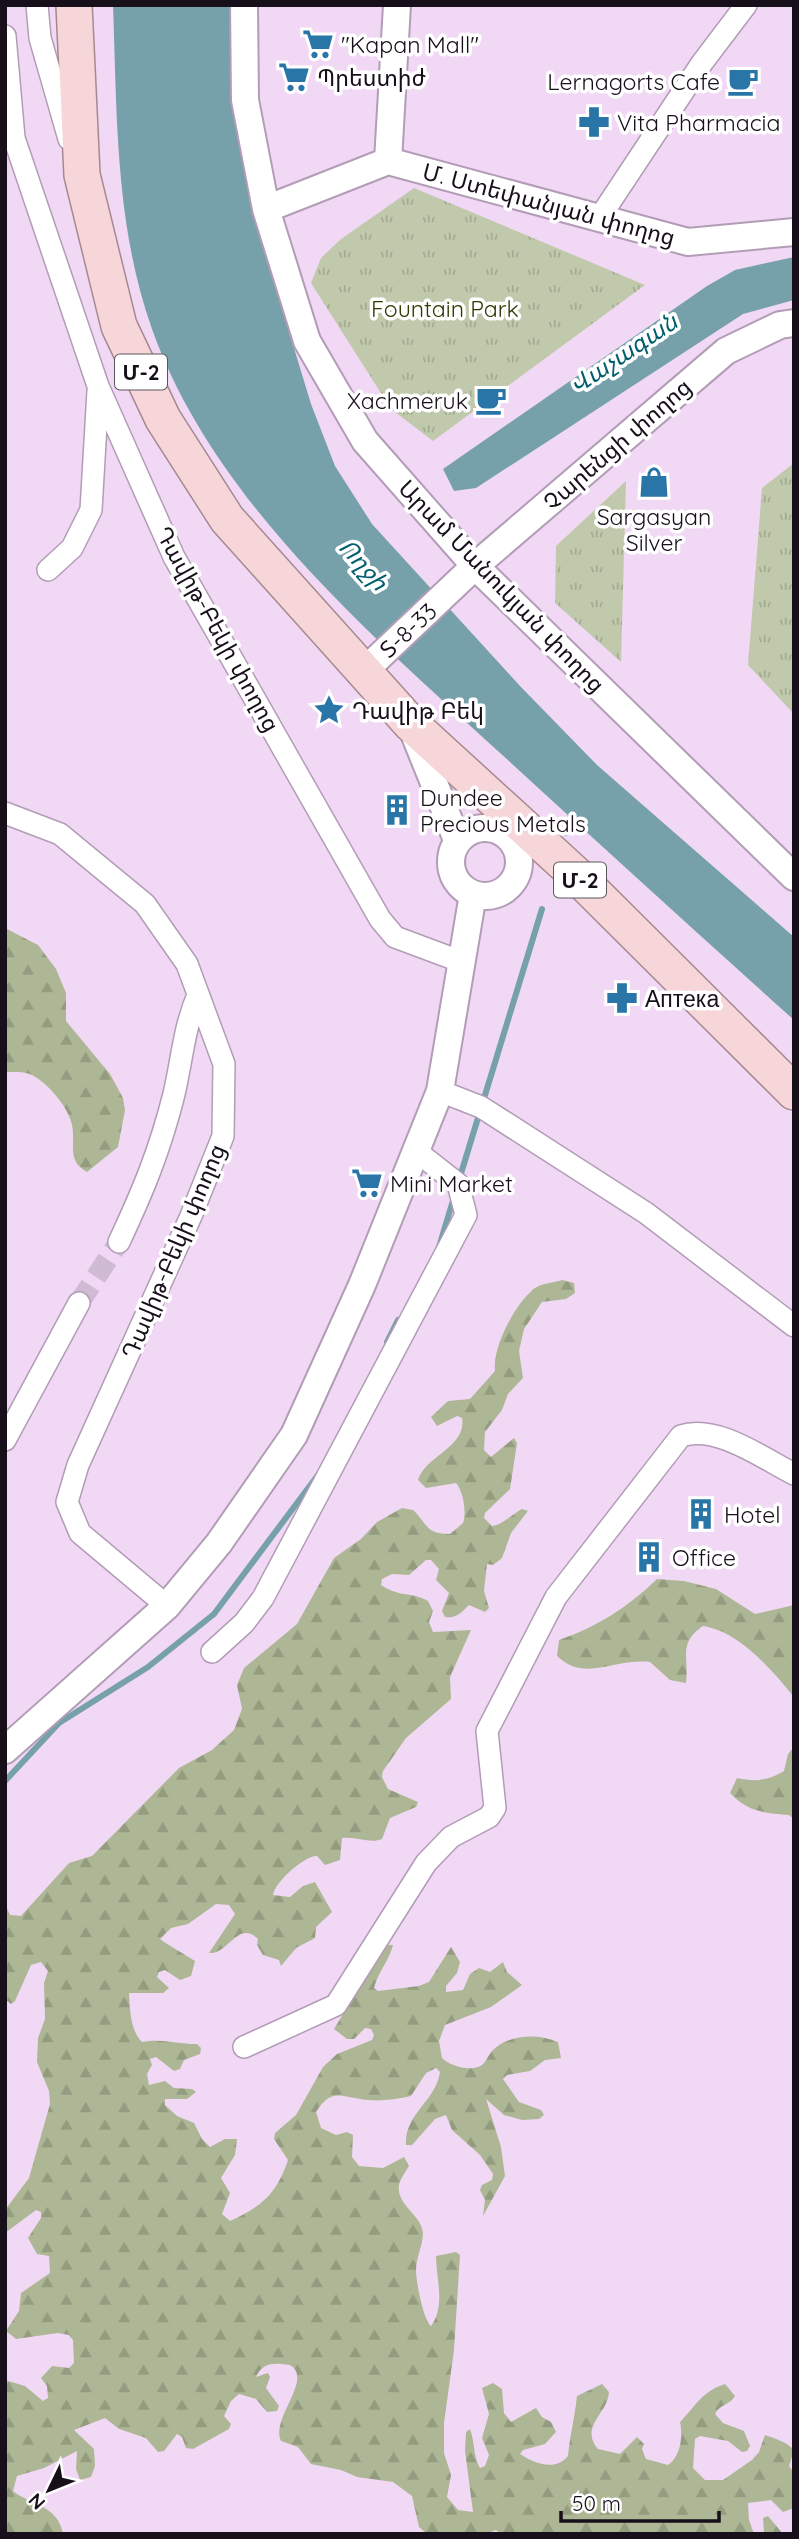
<svg xmlns="http://www.w3.org/2000/svg" width="799" height="2539" viewBox="0 0 799 2539" font-family="Quicksand,'Noto Sans Armenian',sans-serif">
  <defs>
    <pattern id="grass-tufts" width="24" height="20" patternUnits="userSpaceOnUse" patternTransform="scale(1.75)"><rect width="24" height="20" fill="#c0c9ab"/><path d="M3 7l-1-3M5 7V3M7 7l1-3M15 17l-1-3M17 17v-4M19 17l1-3" fill="none" stroke="#a4ab93"/></pattern>
    <pattern id="forest-firs" width="22" height="20" patternUnits="userSpaceOnUse" patternTransform="scale(1.75)"><rect width="22" height="20" fill="#adb795"/><path d="M5 1l3.5 6h-7zM16 11l3.5 6h-7z" fill="#949c80"/></pattern>
  </defs>
  <rect width="100%" height="100%" fill="#f1d9f5"/>
  <path fill="url(#grass-tufts)" d="M414 188 645 285 433 441 391 409 311 283 321 258 341 239Z
    M794 463V714L748 665 762 488Z
    M626 481 621 662 555 603 556 546Z"/>
  <path fill="url(#forest-firs)" d="M5 928 38 945 56 969 66 993V1021L110 1074 123 1098 125 1110 118 1147 87 1172C66 1160 76 1146 72 1125 69 1108 48 1083 32 1075 24 1071 14 1072 5 1072Z
    M562 1280 574 1283 575 1293 566 1299 542 1302 524 1329 519 1351 523 1378 508 1394 502 1410 485 1432 484 1450 491 1457 514 1438 517 1443 510 1489 485 1513 484 1518 492 1526C503 1525 512 1514 522 1509L528 1511 511 1533 502 1558 493 1565 487 1564 484 1591 489 1608 485 1612 469 1605C462 1612 456 1619 445 1617L442 1611 449 1593 436 1580 439 1569 431 1560H426L409 1575 392 1574 382 1579 381 1585C401 1598 410 1591 428 1601L433 1611 429 1622 433 1632 471 1630 450 1677 451 1699 406 1738 383 1771 382 1777 388 1789 418 1802 416 1807 390 1818 382 1839C371 1844 355 1836 342 1838L340 1860 325 1865 317 1856C305 1855 274 1883 273 1895L290 1897 303 1886 315 1882 332 1912 316 1927 315 1938 296 1948 281 1966 279 1960 263 1955 257 1945 258 1939C238 1919 228 1955 209 1953L235 1914 229 1905 216 1904 188 1924 171 1928 160 1939 164 1942 195 1961 191 1976 180 1980 165 1970 159 1972 157 1977 169 1988 163 1993H129C130 2009 130 2030 142 2042 161 2038 177 2044 197 2044L201 2048 200 2054 184 2060 180 2069 174 2071 156 2057 150 2059 152 2065 147 2074 149 2085 165 2081 174 2088 192 2089 196 2092 187 2099H165V2105L177 2116 194 2123 202 2139 210 2147 225 2139H237L235 2155 221 2178 230 2193 222 2214 230 2221C262 2206 276 2195 288 2160L274 2139 275 2133 296 2115 323 2067 337 2054 372 2040 374 2035 371 2029 365 2028 354 2039H347L334 2029 385 1945H393C389 1961 378 1972 374 1988L378 1991 419 1986 429 1982 451 1947 460 1962 457 1973 446 1986V1992L463 1990 470 1974 479 1968 490 1972 503 1962 507 1972 522 1985 491 2007 445 2025 439 2041 442 2058C449 2065 467 2071 478 2067 485 2065 487 2057 492 2051 508 2034 538 2033 558 2042L561 2058 545 2060 530 2071 507 2075 503 2079 519 2102 541 2110 544 2115 539 2119 522 2120 504 2115 486 2099 501 2147 505 2176 483 2216 485 2200 480 2190 482 2185 492 2180 493 2174 480 2155 452 2130 446 2115 435 2119 412 2145H406C404 2114 436 2101 440 2072L436 2068 426 2073 411 2096C394 2100 376 2102 360 2099 339 2096 331 2089 316 2112L321 2128 336 2135 347 2132 353 2135 352 2157 359 2166 383 2168 404 2157 409 2166C406 2171 400 2179 399 2185 396 2205 422 2215 423 2233 423 2245 416 2258 416 2270 416 2281 423 2319 431 2326 446 2306 436 2279 436 2256L456 2252 460 2255 454 2350 444 2423V2453L451 2475 447 2497 458 2510 473 2512 465 2451 466 2432 470 2429C475 2442 473 2457 480 2468L485 2466 489 2455 482 2438 489 2414 482 2388 493 2383 502 2389 504 2413 511 2422 536 2408 542 2417 551 2422 556 2432 545 2444 523 2450 520 2454C534 2463 555 2472 568 2456 570 2435 575 2416 577 2396L602 2384 609 2392C608 2414 579 2426 598 2449L620 2454 637 2437 644 2444 642 2449 646 2459 668 2465C681 2456 683 2436 680 2422 695 2407 702 2391 725 2384L735 2396C730 2405 720 2404 715 2414L723 2423 744 2431 750 2446 747 2451 742 2452 728 2441 700 2436 695 2439 693 2468 705 2480H723L752 2460 759 2452 765 2435C774 2438 787 2442 794 2450L789 2466 794 2473V2508L783 2512 771 2500 748 2503 749 2520 754 2534H501L496 2530 485 2534H427L419 2527 412 2496 393 2482 357 2477 341 2470 311 2464 298 2447 281 2441C270 2419 314 2379 290 2365 275 2363 263 2361 256 2377L268 2373 270 2377 266 2388 279 2406 277 2411 267 2412 256 2399 239 2394 231 2401 224 2416 231 2424 229 2429 193 2449 186 2448 182 2437 177 2434 164 2451 158 2452 146 2438 119 2429 105 2418 74 2430 94 2449 95 2466 91 2477 80 2480 76 2469 77 2451 44 2468 17 2476 13 2491C32 2506 58 2505 63 2534H5V2380L25 2386 43 2401 48 2398 47 2386 41 2378 52 2366 69 2368 74 2363 73 2340 69 2335 58 2333 16 2339 6 2331 19 2311 21 2293 50 2273 49 2256 37 2254 28 2238 41 2218V2212L36 2210 5 2233V2210L29 2178 50 2104 49 2091 37 2062 38 2038 45 2019 44 1983 48 1971 41 1962 31 1965 15 2001 11 2004 6 2000 5 1904 10 1915 21 1916 69 1863 92 1856 179 1768 212 1750 234 1730 242 1709 237 1685 244 1668 297 1624 334 1558 361 1539 377 1522 402 1508 413 1510C428 1524 425 1534 450 1534L463 1523C467 1512 463 1491 456 1483L426 1488 418 1480C425 1456 467 1447 462 1418L457 1416 437 1426 431 1417 448 1401 470 1399 495 1371C492 1347 516 1302 535 1288 543 1283 553 1283 562 1280Z
    M657 1579 684 1581 716 1589 755 1614 794 1605V1697C771 1669 740 1632 703 1626 678 1643 689 1657 686 1683L670 1680 650 1662C613 1658 585 1683 557 1656L559 1640C597 1627 628 1607 657 1579Z
    M794 1747V1819L789 1815C764 1813 748 1812 730 1793L737 1778C756 1782 767 1781 784 1771L788 1754Z
    M768 2516 783 2534H764L763 2518Z"/>
  <path fill="#76a1ab" d="M113 5H230L232 86 260 236 311 404 335 466 372 524 520 686 597 765 794 937V1020C695 931 597 842 499 752 368 632 213 500 152 329 115 225 117 114 113 5Z
    M794 257V300L743 314 476 488 454 491 443 469 707 286 735 270Z"/>
  <g fill="none" stroke-linecap="round" stroke-linejoin="round">
    <path stroke="#76a1ab" stroke-width="6" d="M566 833 572 811
      M459 1180 542 909
      M439 1247 454 1197
      M387 1342 398 1320
      M5 1781 59 1723 148 1667 214 1614 318 1475"/>
    <path stroke="#d0bbd4" stroke-width="21" stroke-dasharray="21 10" stroke-linecap="butt" d="M79 1303 119 1242"/>
    <defs>
      <path id="minor" d="M37 5 40 38 69 139
        M5 36 14 138 98 386 174 557 380 919 395 937 462 962
        M598 220 702 63 746 5
        M48 570 72 548 91 510 98 391
        M5 813 60 834 145 904 187 964 224 1064 223 1136 191 1216 78 1465 67 1502 80 1533 167 1606
        M440 1091 481 1107 646 1213 794 1326
        M119 1242C143 1191 160 1150 174 1094 182 1060 184 1027 198 995
        M5 1440 79 1303
        M212 1652 244 1623 263 1598 466 1215 458 1184 416 1151
        M244 2047 336 2005 426 1863 451 1837 489 1817 495 1808 487 1731 556 1597 681 1436C717 1424 762 1458 794 1474"/>
      <path id="tertiary" d="M244 5 245 100 266 209 307 341 365 441 475 566 794 877
        M388 161 688 242 794 232
        M388 161 397 5
        M266 209 388 161
        M363 672 475 566 726 351 780 325 794 323
        M411 726 457 840
        M451 862a34 34 0 1 1 68 0a34 34 0 1 1-68 0Z
        M5 1750 167 1606 219 1543 294 1435 362 1285 440 1091 473 894"/>
      <path id="trunk" d="M74 5 82 175 119 326 163 419 227 519 411 724 572 871 794 1092"/>
    </defs>
    <use href="#minor" stroke="#b29cb6" stroke-width="24"/>
    <use href="#tertiary" stroke="#b29cb6" stroke-width="30"/>
    <use href="#trunk" stroke="#a6898f" stroke-width="38"/>
    <use href="#minor" stroke="#fff" stroke-width="21"/>
    <use href="#tertiary" stroke="#fff" stroke-width="26"/>
    <use href="#trunk" stroke="#f6d6d8" stroke-width="35"/>
  </g>
  <defs>
    <symbol id="supermarket-bare" viewBox="-9 -9 18 18"><path d="M-6-5.5h2.5l.6 2H6L4.5 2H-2.5L-4.4-4H-6ZM-1.5 3.2a1.3 1.3 0 1 0 .1 0ZM3 3.2a1.3 1.3 0 1 0 .1 0Z" fill="#2975a8" stroke="#fff" stroke-width="2.5" paint-order="stroke"/></symbol>
    <symbol id="cafe-bare" viewBox="-9 -9 18 18"><path d="M-5.5-4.5H6V0H3Q3 3.5 0 3.5H-2.5Q-5.5 3.5-5.5 0ZM3-3.2v2h1.7v-2ZM-6 4.5H4V6H-6Z" fill="#2975a8" stroke="#fff" stroke-width="2.5" paint-order="stroke"/></symbol>
    <symbol id="pharmacy-bare" viewBox="-9 -9 18 18"><path d="M-2-6h4v4h4v4h-4v4h-4v-4h-4v-4h4Z" fill="#2975a8" stroke="#fff" stroke-width="2.5" paint-order="stroke"/></symbol>
    <symbol id="shop-bare" viewBox="-9 -9 18 18"><path d="M-5-2.5h2.3a2.7 3.5 0 0 1 5.4 0H5L5.5 6h-11ZM-1.5-2.5h3a1.5 2.3 0 0 0-3 0Z" fill="#2975a8" stroke="#fff" stroke-width="2.5" paint-order="stroke"/></symbol>
    <symbol id="sight-bare" viewBox="-9 -9 18 18"><path d="M0-6L1.8-2.2L6-1.7L2.9 1.2L3.7 5.4L0 3.3L-3.7 5.4L-2.9 1.2L-6-1.7L-1.8-2.2Z" fill="#2975a8" stroke="#fff" stroke-width="2.5" paint-order="stroke"/></symbol>
    <symbol id="building-bare" viewBox="-9 -9 18 18"><path d="M-4-6H4V6H1V3H-1V6H-4ZM-2.5-4.3h1.7v1.8h-1.7ZM.8-4.3h1.7v1.8H.8ZM-2.5-1h1.7V.8h-1.7ZM.8-1h1.7V.8H.8Z" fill="#2975a8" stroke="#fff" stroke-width="2.5" paint-order="stroke"/></symbol>
  </defs>
  <g fill-rule="evenodd">
    <use href="#supermarket-bare" x="296" y="22" width="44" height="44"/>
    <use href="#supermarket-bare" x="272" y="55" width="44" height="44"/>
    <use href="#cafe-bare" x="721" y="59" width="44" height="44"/>
    <use href="#pharmacy-bare" x="572" y="100" width="44" height="44"/>
    <use href="#cafe-bare" x="469" y="378" width="44" height="44"/>
    <use href="#shop-bare" x="632" y="460" width="44" height="44"/>
    <use href="#sight-bare" x="307" y="688" width="44" height="44"/>
    <use href="#building-bare" x="375" y="788" width="44" height="44"/>
    <use href="#pharmacy-bare" x="600" y="976" width="44" height="44"/>
    <use href="#supermarket-bare" x="345" y="1161" width="44" height="44"/>
    <use href="#building-bare" x="679" y="1492" width="44" height="44"/>
    <use href="#building-bare" x="627" y="1535" width="44" height="44"/>
  </g>
  <g text-anchor="middle" dominant-baseline="central" stroke-width="7" stroke-linejoin="round" paint-order="stroke">
    <g fill="#fff" stroke="#5d575e" stroke-width="2">
      <rect x="115" y="354.5" width="52" height="35" rx="5"/>
      <rect x="554" y="862.5" width="52" height="35" rx="5"/>
    </g>
    <g font-size="21" font-weight="bold" fill="#170f19">
      <text x="141" y="372">Մ-2</text>
      <text x="580" y="880">Մ-2</text>
    </g>
    <g font-size="23" fill="#170f19" stroke="#fff" text-anchor="start">
      <text x="341" y="44">"Kapan Mall"</text>
      <text x="317" y="77">Պրեստիժ</text>
      <text x="720" y="81" text-anchor="end">Lernagorts Cafe</text>
      <text x="617" y="122">Vita Pharmacia</text>
      <text x="468" y="400" text-anchor="end">Xachmeruk</text>
      <text x="654" y="516" text-anchor="middle">Sargasyan<tspan x="654" dy="26">Silver</tspan></text>
      <text x="352" y="710">Դավիթ Բեկ</text>
      <text x="420" y="797">Dundee<tspan x="420" dy="26">Precious Metals</tspan></text>
      <text x="645" y="998">Аптека</text>
      <text x="390" y="1183">Mini Market</text>
      <text x="724" y="1514">Hotel</text>
      <text x="672" y="1557">Office</text>
    </g>
    <g font-size="23" fill="#170f19" stroke="#fff">
      <text transform="translate(549 204) rotate(15)">Մ. Ստեփանյան փողոց</text>
      <text transform="translate(617 444) rotate(-41)">Չարենցի փողոց</text>
      <text transform="translate(502 586) rotate(46)">Արամ Մանուկյան փողոց</text>
      <text transform="translate(218 629) rotate(61)">Դավիթ-Բեկի փողոց</text>
      <text transform="translate(408 630) rotate(-43)">Տ-8-33</text>
      <text transform="translate(173 1251) rotate(-67)">Դավիթ-Բեկի փողոց</text>
    </g>
    <g font-size="23" fill="#2e3a00" stroke="#fff">
      <text x="445" y="308">Fountain Park</text>
    </g>
    <g font-size="24" font-style="italic" fill="#005e6e" stroke="#fff">
      <text transform="translate(623 353) rotate(-34)">Վաչագան</text>
      <text transform="translate(364 564) rotate(48)">Ողջի</text>
    </g>
  </g>
  <rect width="799" height="2539" fill="none" stroke="#170f19" stroke-width="14"/>
  <g transform="translate(49 2490) rotate(227)" stroke="#ffffff" stroke-width="5" paint-order="stroke">
  <path d="M0-5L12 26L0 18L-12 26Z" fill="#170f19"/>
  <text y="-10" font-size="19" font-weight="bold" text-anchor="middle" fill="#170f19">N</text>
  </g>
  <path d="M561 2511v10h158v-10" fill="none" stroke="#170f19" stroke-width="3.5"/>
  <text x="572" y="2511" font-size="21" fill="#170f19" stroke="#ffffff" stroke-width="5" paint-order="stroke">50 m</text>
</svg>
